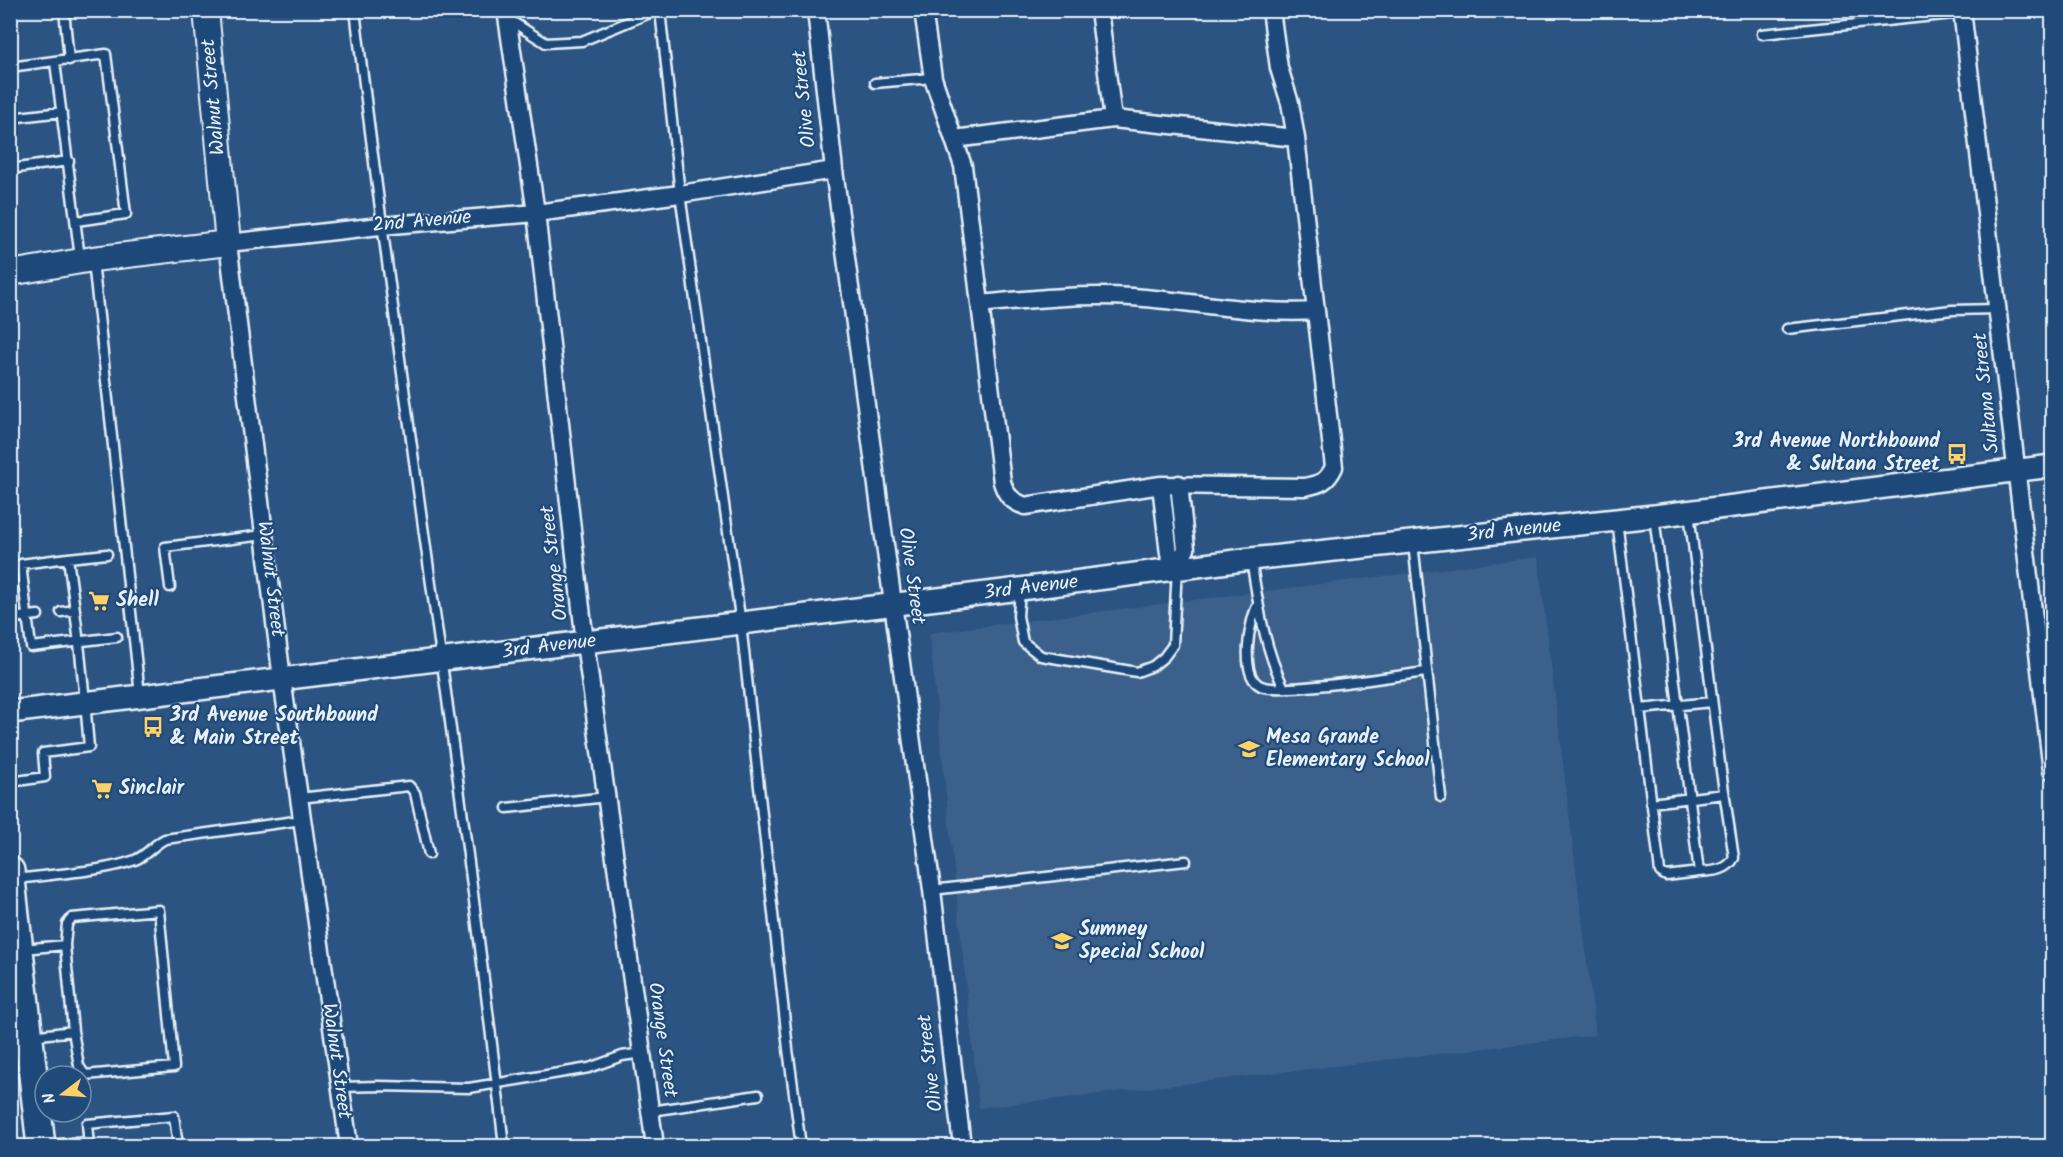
<svg xmlns="http://www.w3.org/2000/svg" width="2063" height="1157" viewBox="0 0 2063 1157" font-family="Kalam,sans-serif">
  <rect width="100%" height="100%" fill="#2b5482"/>
  <filter id="ink" filterUnits="userSpaceOnUse"><feTurbulence type="fractalNoise" baseFrequency=".0167" numOctaves="2"/><feDisplacementMap in="SourceGraphic" scale="12" xChannelSelector="R" yChannelSelector="G"/><feConvolveMatrix kernelMatrix="1 2 1 2 8 2 1 2 1" color-interpolation-filters="sRGB"/></filter>
  <g filter="url(#ink)">
    <path fill="#3a608b" d="M1538 557 1596 1035 979 1108 929 633Z"/>
    <g fill="none" stroke-linecap="round" stroke-linejoin="round">
      <defs>
        <path id="service" d="M64 10 69 60
          M355 10C400 390 461 767 504 1146
          M660 10 680 194 741 624 788 1049 801 1146
          M508 19 546 43 582 41 657 10
          M1762 34 1963 13
          M55 62 80 258
          M10 67 106 54 126 214 76 221
          M875 83 933 78
          M10 118 62 112
          M10 169 69 161
          M93 261 140 695
          M1787 329 1952 310 1998 309
          M1654 516 1699 872C1713 871 1727 871 1734 858L1721 771 1689 512
          M1617 520 1660 872 1666 876 1699 872
          M1413 543 1441 797
          M68 558 107 554
          M1251 559C1258 603 1264 648 1284 688
          M170 587 165 547 264 535
          M1020 590 1018 616 1023 642 1041 656 1137 672 1153 666 1164 657 1173 645 1177 568
          M1258 604C1249 621 1239 676 1261 686 1280 695 1399 675 1427 672
          M61 612 75 610
          M10 618 38 615
          M1640 709 1712 702
          M10 782 45 777 43 753 89 747C84 684 77 621 68 558L21 564 31 647 117 637
          M299 798 409 786 415 793 429 854
          M1651 803 1724 794
          M507 808 607 797
          M16 879C51 874 103 872 135 860 147 855 154 844 165 839L302 820
          M932 890 1186 861
          M65 945 67 924 72 918 159 910 174 1067 85 1075 79 1066 73 1031
          M23 949 65 945 73 1031 32 1036
          M340 1087 379 1086 469 1088 589 1068 622 1056 643 1053
          M651 1111 758 1095
          M44 1145 89 1142
          M89 1146 87 1124 174 1116 178 1146"/>
        <path id="minor" d="M506 10 536 213 585 643 655 1146
          M816 10 834 170 932 890 962 1146
          M923 10 933 78 963 166 1002 482C1006 495 1011 501 1025 506L1161 485 1305 487C1320 484 1327 482 1334 467L1296 138 1290 103 1279 68 1271 10
          M1099 10 1113 119
          M1962 10 2052 771
          M954 139 1113 119 1296 138
          M980 304C1031 299 1081 294 1132 297 1194 301 1254 315 1316 311
          M1161 485 1169 554 1177 568
          M1177 568 1186 549 1179 484
          M349 1146 282 679 228 243 380 226 536 213 680 194 834 170"/>
        <path id="tertiary" d="M10 712 1020 589 1251 559 1654 516 2052 466"/>
        <path id="secondary" d="M10 273 93 259 228 243 206 10"/>
        <path id="primary" d="M10 871 41 1146"/>
      </defs>
      <use href="#service" stroke="#e8f1f8" stroke-width="13"/>
      <use href="#minor" stroke="#e8f1f8" stroke-width="21"/>
      <use href="#tertiary" stroke="#e8f1f8" stroke-width="26"/>
      <use href="#secondary" stroke="#e8f1f8" stroke-width="28"/>
      <use href="#primary" stroke="#e8f1f8" stroke-width="32"/>
      <use href="#service" stroke="#1f4a7a" stroke-width="8"/>
      <use href="#minor" stroke="#1f4a7a" stroke-width="16"/>
      <use href="#tertiary" stroke="#1f4a7a" stroke-width="21"/>
      <use href="#secondary" stroke="#1f4a7a" stroke-width="24"/>
      <use href="#primary" stroke="#1f4a7a" stroke-width="27"/>
    </g>
  </g>
  <defs>
    <symbol id="bus-bare" viewBox="-9 -9 18 18"><path d="M-5-6H5V4H4V6H2V4H-2V6H-4V4H-5ZM-3.5-4V0h7V-4ZM-3.5 1.2v1.5H-2V1.2ZM2 1.2v1.5H3.5V1.2Z" fill="#ffd166" stroke="#1f4a7a" stroke-width="2.5" paint-order="stroke"/></symbol>
    <symbol id="supermarket-bare" viewBox="-9 -9 18 18"><path d="M-6-5.5h2.5l.6 2H6L4.5 2H-2.5L-4.4-4H-6ZM-1.5 3.2a1.3 1.3 0 1 0 .1 0ZM3 3.2a1.3 1.3 0 1 0 .1 0Z" fill="#ffd166" stroke="#1f4a7a" stroke-width="2.5" paint-order="stroke"/></symbol>
    <symbol id="school-bare" viewBox="-9 -9 18 18"><path d="M0-5L7-2L0 1L-7-2ZM-4 1L0 2.5L4 1V4Q0 6-4 4Z" fill="#ffd166" stroke="#1f4a7a" stroke-width="2.5" paint-order="stroke"/></symbol>
  </defs>
  <g fill-rule="evenodd">
    <use href="#bus-bare" x="1942" y="439" width="30" height="30"/>
    <use href="#supermarket-bare" x="84" y="586" width="30" height="30"/>
    <use href="#bus-bare" x="138" y="712" width="30" height="30"/>
    <use href="#school-bare" x="1234" y="734" width="30" height="30"/>
    <use href="#supermarket-bare" x="87" y="774" width="30" height="30"/>
    <use href="#school-bare" x="1047" y="926" width="30" height="30"/>
  </g>
  <g text-anchor="middle" dominant-baseline="central" stroke-width="4.5" stroke-linejoin="round" paint-order="stroke">
    <g font-size="20" fill="#e8f1f8" stroke="#1f4a7a">
      <text transform="translate(214 97) rotate(-95)">Walnut Street</text>
      <text transform="translate(805 99) rotate(-96)">Olive Street</text>
      <text transform="translate(422 222) rotate(-5)">2nd Avenue</text>
      <text transform="translate(1987 393) rotate(-96)">Sultana Street</text>
      <text transform="translate(1514 531) rotate(-6)">3rd Avenue</text>
      <text transform="translate(555 563) rotate(-97)">Orange Street</text>
      <text transform="translate(911 576) rotate(82)">Olive Street</text>
      <text transform="translate(270 579) rotate(83)">Walnut Street</text>
      <text transform="translate(1031 588) rotate(-7)">3rd Avenue</text>
      <text transform="translate(549 647) rotate(-7)">3rd Avenue</text>
      <text transform="translate(662 1040) rotate(82)">Orange Street</text>
      <text transform="translate(336 1061) rotate(82)">Walnut Street</text>
      <text transform="translate(931 1063) rotate(-97)">Olive Street</text>
    </g>
    <g font-size="20" font-weight="bold" fill="#e8f1f8" stroke="#1f4a7a" text-anchor="start">
      <text x="1940" y="442" text-anchor="end">3rd Avenue Northbound<tspan x="1940" dy="23">&amp; Sultana Street</tspan></text>
      <text x="116" y="601">Shell</text>
      <text x="170" y="716">3rd Avenue Southbound<tspan x="170" dy="23">&amp; Main Street</tspan></text>
      <text x="1266" y="738">Mesa Grande<tspan x="1266" dy="23">Elementary School</tspan></text>
      <text x="119" y="789">Sinclair</text>
      <text x="1079" y="930">Sumney<tspan x="1079" dy="23">Special School</tspan></text>
    </g>
  </g>
  <rect width="2063" height="1157" fill="none" stroke="#1f4a7a" stroke-width="36"/>
  <rect x="18" y="18" width="2027" height="1121" fill="none" stroke="#e8f1f8" stroke-width="2" filter="url(#ink)"/>
  <g transform="translate(63 1094) rotate(253)"><circle r="28" fill="#1f4a7a" stroke="#6f8dac" stroke-width="1.5"/>
  <path d="M0-4.5L10 22L0 15L-10 22Z" fill="#ffd166"/>
  <text y="-9" font-size="16" font-weight="bold" text-anchor="middle" fill="#e8f1f8">N</text>
  </g>
</svg>
